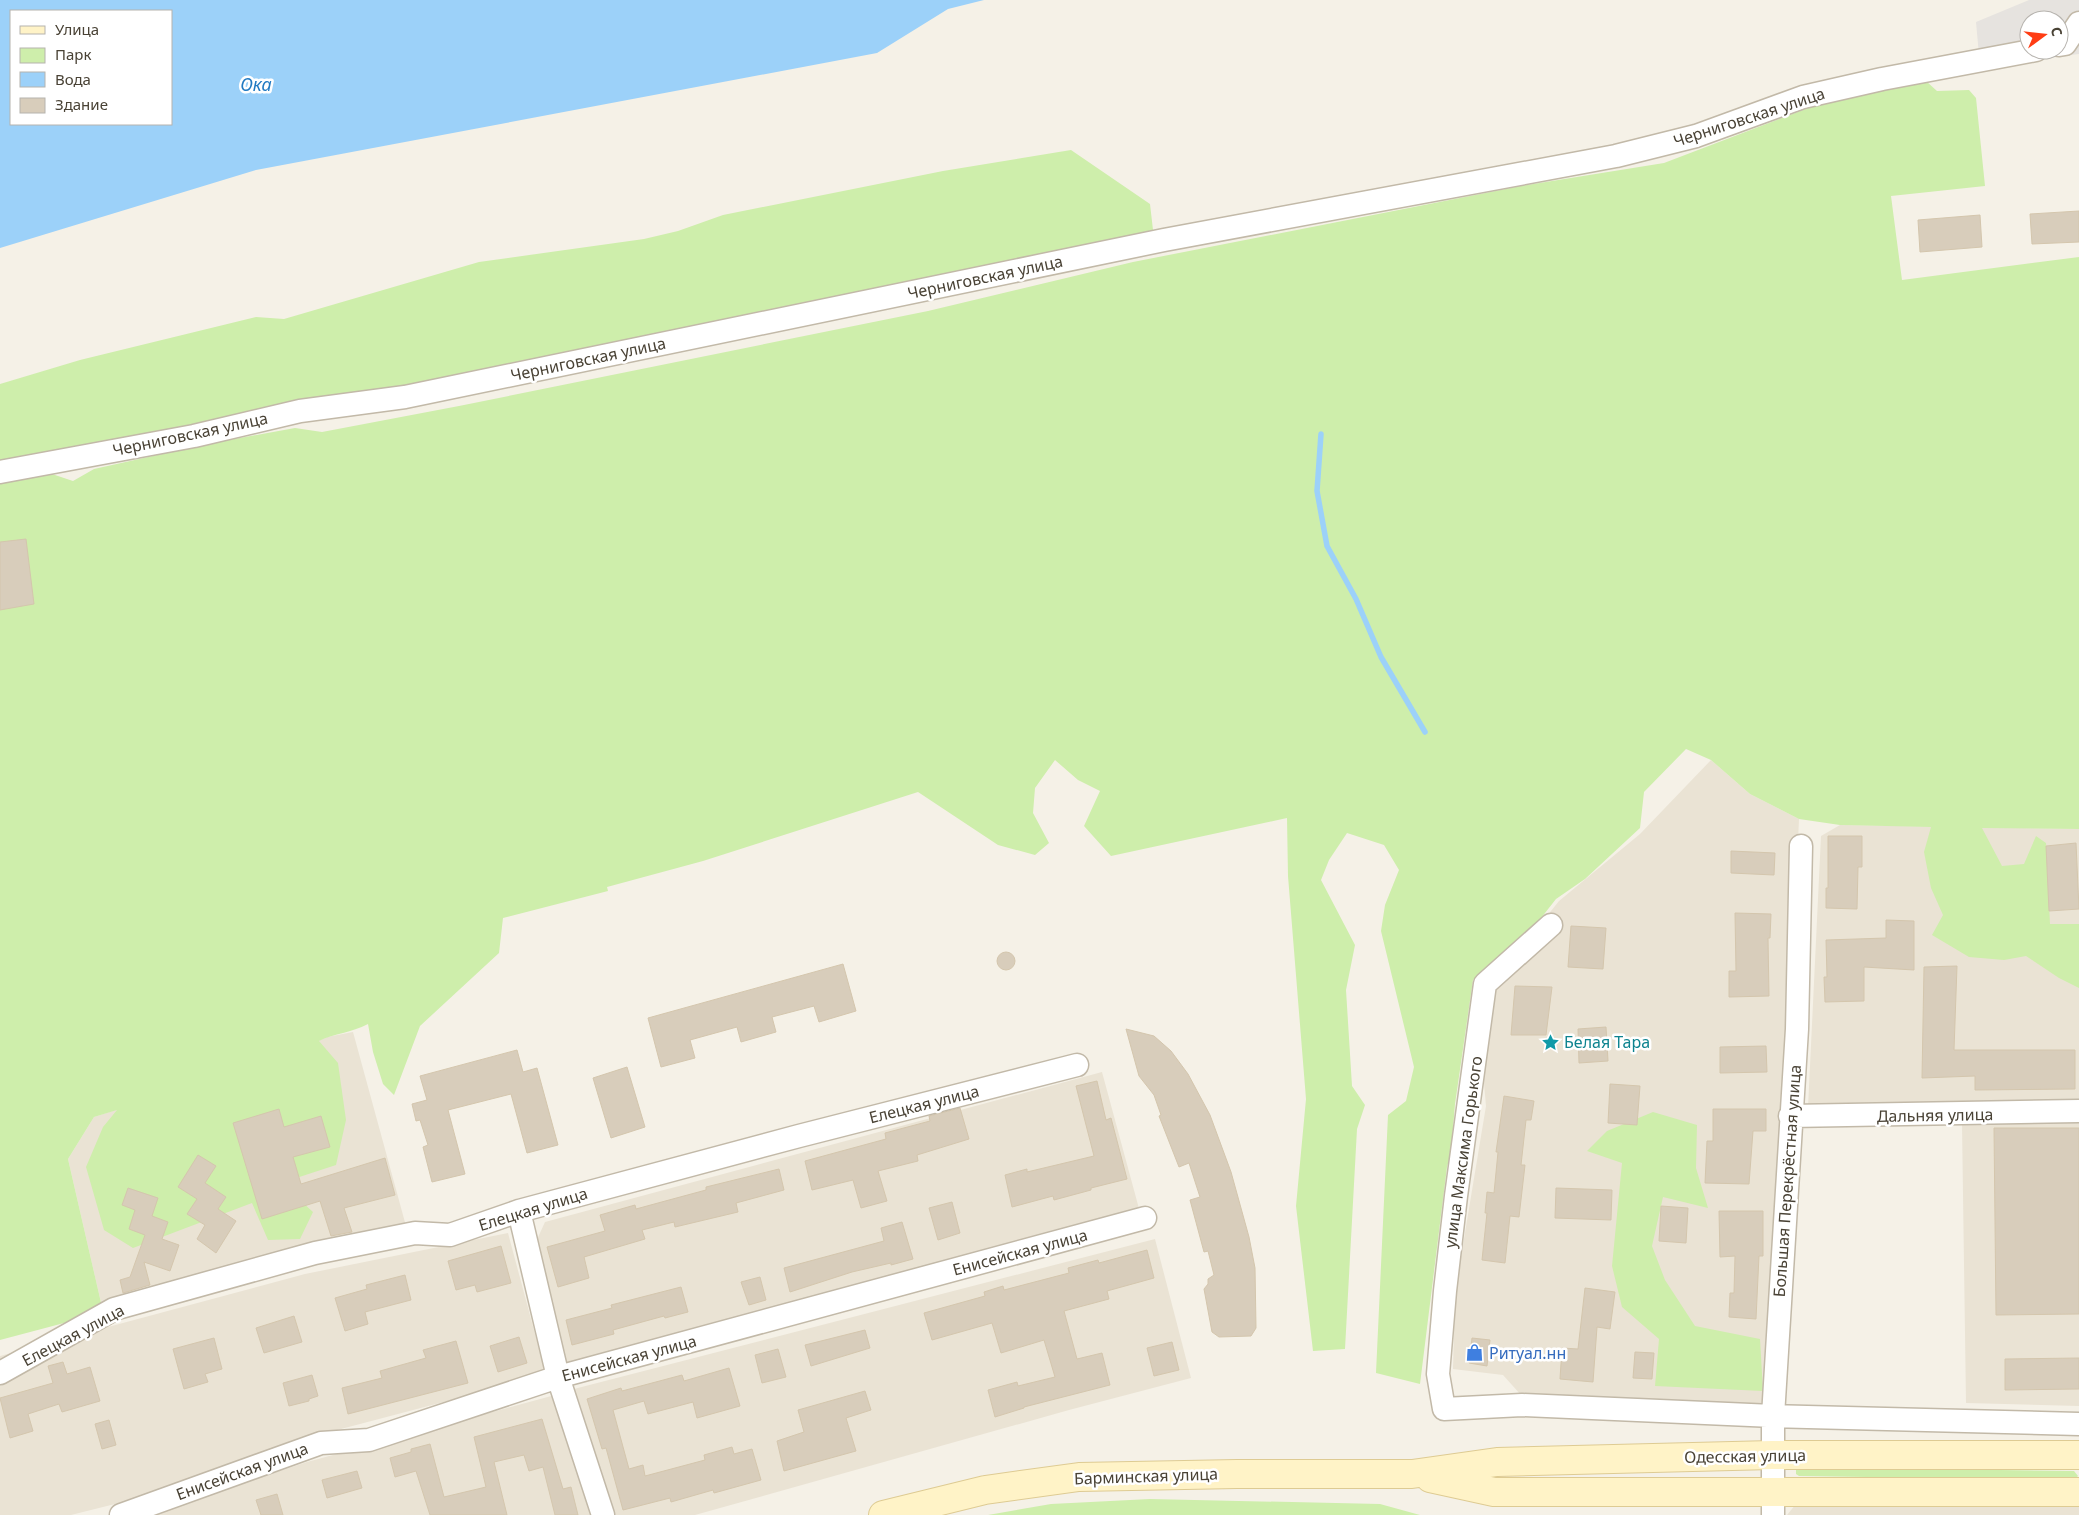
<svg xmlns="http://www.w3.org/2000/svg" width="2079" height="1515" viewBox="0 0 2079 1515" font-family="'Noto Sans',sans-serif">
  <rect width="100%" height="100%" fill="#f5f1e7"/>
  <path fill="#eae3d4" d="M1711 760 1750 794 1799 819 1773 1394 1758 1405 1521 1395 1503 1375 1453 1369 1455 1293 1486 1106 1475 983 1539 926 1559 901 1640 834Z
    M1840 825 2079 829V1104L1808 1108 1821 836Z
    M353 1032 406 1226 102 1307 68 1159 94 1117 293 1053 327 1037Z
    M1102 1072 1141 1216 568 1369 535 1244 545 1222Z
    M2079 1121V1406L1966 1403 1962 1124Z
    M508 1233 546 1375 322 1434 131 1500 71 1515H0V1356L305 1274Z
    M1155 1239 1191 1378 1069 1410 695 1515H611L570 1390Z
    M555 1395 596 1515H146L307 1462Z
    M2079 1503V1515H1787L1796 1504Z"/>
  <path fill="#ceeeab" d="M1926 81 1937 91 1969 90 1976 98 1985 186 1891 196 1902 280 2079 257V829L1982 828 2002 866 2024 864 2036 836 2046 843 2050 924H2079V988L2059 978 2026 956 2004 960 1969 957 1932 935 1943 915 1931 888 1924 852 1931 827 1840 825 1799 819 1750 794 1711 760 1686 749 1644 792 1640 828 1585 879 1556 899 1534 927 1508 953 1473 980 1455 1104 1451 1153 1447 1167 1420 1384 1376 1373 1388 1115 1406 1101 1414 1067 1381 931 1385 905 1399 870 1384 845 1347 833 1329 860 1321 880 1355 945 1346 990 1352 1086 1365 1105 1357 1129 1345 1349 1313 1351 1296 1206 1306 1099 1288 876 1287 818 1111 856 1084 826 1100 791 1078 780 1055 760 1035 788 1033 813 1049 843 1035 855 998 845 918 792 703 861 607 887 608 891 503 918 499 953 420 1026 394 1095 383 1084 373 1052 368 1024C351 1033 335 1033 319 1041L338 1063 346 1120 336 1165 281 1183 313 1212 300 1239 268 1240 252 1203 133 1248 104 1230 86 1167 103 1127 117 1110 94 1117 68 1159 102 1307 98 1314 0 1340V484L52 474 73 481 94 469 207 444 295 428 322 432 459 406 928 311 1133 262 1521 186 1664 163 1819 104Z
    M1071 150 1150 204 1153 230 602 351 98 449 0 464V384L80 360 256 317 284 319 479 262 644 239 678 231 723 215 943 171Z
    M1653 1112 1697 1125 1696 1168 1708 1208 1663 1197 1652 1246 1665 1280 1695 1326 1760 1339 1763 1391 1655 1386 1659 1339 1622 1307 1612 1266 1622 1163 1587 1151 1607 1131Z
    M1796 1467 2074 1471 2078 1476 2074 1480 1799 1476 1796 1474Z
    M1150 1499 1380 1504 1420 1515H988L1051 1504Z"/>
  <path fill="#e6e3df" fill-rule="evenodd" d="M2029 0H2079V54L1980 66 1976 22ZM2029 20H2059V50H2029Z"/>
  <path fill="#9cd1f9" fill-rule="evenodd" d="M0 0H984L948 9 877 53 256 170 0 248ZM11 11H171V124H11Z"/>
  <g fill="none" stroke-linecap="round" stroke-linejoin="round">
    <path stroke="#9cd1f9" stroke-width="5.5" d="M1321 434 1317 491 1327 546 1356 599 1381 657 1425 732"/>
  </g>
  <path fill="#d8cdbb" stroke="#d4c6ad" d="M2079 211V242L2032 244 2030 214Z
    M1980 215 1982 247 1920 252 1918 220Z
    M26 539 34 604 0 610V542Z
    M1828 836H1862V867H1858L1857 909 1826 908V888H1828Z
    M2076 843 2079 909 2049 911 2046 846Z
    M1731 851 1775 853 1774 875 1731 873Z
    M1735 913 1771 914 1770 938H1768L1769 996 1729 997V971H1736Z
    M1886 920 1914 921V970L1864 967V1001L1825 1002 1824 977H1827L1826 940 1886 938Z
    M1571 926 1606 928 1603 969 1568 967Z
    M997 961a9 9 0 1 1 18 0a9 9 0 1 1-18 0Z
    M843 964 856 1011 819 1022 814 1006 772 1017 776 1032 741 1042 737 1027 690 1040 695 1058 661 1067 648 1018Z
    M1957 966 1954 1050H2075V1089L1975 1090V1076L1922 1078 1924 967Z
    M1515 986 1552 987 1546 1035H1511Z
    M1606 1027 1608 1061 1579 1063 1578 1029Z
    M1126 1029 1154 1036 1171 1051 1188 1074 1210 1115 1231 1172 1249 1237 1255 1268 1256 1328 1251 1336 1219 1337 1212 1332 1204 1289 1208 1284V1279L1214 1275 1208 1251 1204 1252 1190 1200 1200 1197 1189 1163 1179 1167 1159 1116 1161 1115 1154 1095 1139 1076Z
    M1766 1046 1767 1072 1720 1073V1047Z
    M517 1050 523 1072 537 1068 558 1145 527 1153 511 1094 448 1110 465 1174 432 1182 423 1147 428 1145 420 1120 416 1121 412 1104 427 1100 420 1076Z
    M627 1067 645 1127 611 1138 593 1078Z
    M1097 1081 1106 1120 1111 1118 1127 1179 1091 1188V1190L1054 1200 1053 1196 1012 1207 1005 1175 1027 1169V1172L1094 1156 1076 1086Z
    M1610 1084 1640 1086 1637 1125 1608 1123Z
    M1504 1096 1534 1101 1531 1120H1526L1521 1165H1525L1519 1217 1510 1216 1505 1263 1482 1260 1487 1213H1485L1487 1192 1494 1193 1498 1152H1496Z
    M960 1108 969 1139 917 1155 918 1161 878 1171 887 1201 861 1208 853 1180 812 1190 805 1161 886 1139 885 1133 930 1121 929 1116Z
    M279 1109 284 1127 321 1116 330 1147 293 1157 301 1184 385 1158 395 1195 344 1208 352 1232 331 1236 320 1201 262 1219 233 1123Z
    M1713 1109H1766V1131H1753L1749 1184 1705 1183 1707 1141H1713Z
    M1994 1128H2079V1314L1996 1315Z
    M198 1155 216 1166 205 1183 226 1197 218 1209 236 1221 216 1253 197 1239 205 1225 187 1214 197 1199 178 1187Z
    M779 1169 784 1190 736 1203 738 1212 675 1227 674 1222 642 1230 645 1239 584 1257 589 1278 558 1287 547 1247 605 1231 600 1215 635 1205 636 1209 669 1200 706 1190V1187Z
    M128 1188 158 1198 152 1216 168 1222 162 1239 179 1245 170 1271 144 1262 150 1285 123 1293 120 1280 130 1277 145 1235 129 1229 135 1210 122 1205Z
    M1556 1188 1612 1190 1611 1220 1555 1218Z
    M952 1202 960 1233 938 1240 929 1208Z
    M1661 1206 1688 1208 1686 1243 1659 1241Z
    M1719 1211H1763V1256H1759L1756 1319 1729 1317 1730 1293H1734L1735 1256 1720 1257Z
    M902 1222 913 1259 891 1265V1263L852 1272 790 1292 784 1268 884 1241 881 1228Z
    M501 1246 511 1283 477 1292 475 1285 456 1290 448 1261Z
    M1147 1250 1154 1278 1107 1291 1109 1299 1064 1311 1077 1359 1102 1353 1110 1385 1024 1407V1408L995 1417 988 1390 1017 1382 1018 1386 1055 1377 1044 1340 1001 1353 992 1323 932 1340 924 1313 985 1296 984 1292 1003 1286 1004 1290 1069 1273 1068 1268 1098 1260 1099 1263Z
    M405 1275 411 1300 365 1312 368 1324 345 1331 335 1298 367 1289 366 1285Z
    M760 1277 766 1300 749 1305 741 1282Z
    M681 1287 688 1312 665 1318 664 1316 613 1330 614 1334 572 1345 566 1320 612 1308 611 1305Z
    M1585 1288 1615 1292 1610 1329 1597 1327 1593 1382 1560 1379 1562 1348 1578 1349Z
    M294 1316 302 1342 264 1353 256 1328Z
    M865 1330 870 1348 811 1366 805 1345Z
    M519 1337 527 1363 498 1372 490 1346Z
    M214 1338 222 1369 205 1374 208 1382 184 1389 173 1349Z
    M1472 1338 1490 1340 1487 1366 1469 1363Z
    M456 1341 468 1383 348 1414 342 1388 382 1378 380 1371 426 1358 423 1350Z
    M1172 1342 1179 1370 1154 1376 1147 1348Z
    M778 1349 786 1377 762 1383 755 1355Z
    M1635 1352 1654 1353 1652 1379 1633 1378Z
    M2079 1358V1389L2005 1390V1359Z
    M63 1362 67 1374 90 1367 100 1401 62 1412 59 1404 28 1414 33 1431 10 1438 0 1398 53 1383 48 1366Z
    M729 1368 740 1406 697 1418 693 1402 648 1414 644 1401 613 1410 629 1469 643 1465 645 1476 705 1460 704 1455 732 1447 734 1454 752 1449 761 1480 714 1493 713 1490 671 1502 670 1498 623 1510 606 1448 602 1449 587 1399 621 1388 622 1391 682 1375 684 1381Z
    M312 1375 318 1396 309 1399V1401L289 1406 283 1383Z
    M865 1391 871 1410 846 1418 856 1451 784 1471 777 1441 804 1432 798 1410Z
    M542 1419 563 1489 571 1487 578 1515H555L543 1467 529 1471 524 1455 494 1462 507 1515H430L416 1471 395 1477 390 1458 411 1452V1449L430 1444 444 1497 486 1487 474 1437Z
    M109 1420 116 1445 102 1449 95 1424Z
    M357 1471 362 1488 327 1498 322 1480Z
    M277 1494 283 1515H261L256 1500Z"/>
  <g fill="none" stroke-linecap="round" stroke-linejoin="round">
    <defs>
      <path id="street" d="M2059 45 2065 44 2079 23
        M0 472 194 436 300 411 405 397 1164 240 1616 156 1696 136 1803 97 1882 79 2036 50
        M1551 925 1485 984 1456 1196 1445 1291 1438 1374 1444 1409 1522 1405 1773 1416 2079 1424
        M1790 1116 2079 1111
        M519 1211 558 1377 603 1515
        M0 1373 114 1309 315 1253 415 1233 450 1235 519 1211 799 1136 1077 1065
        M121 1515 321 1443 369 1440 558 1377 1145 1218
        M1773 1515V1416L1797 1029 1801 846"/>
      <path id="secondary" d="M1430 1478 1494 1492H2079
        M883 1515 985 1490 1079 1477 1237 1474H1412L1497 1462 1772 1455H2079"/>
    </defs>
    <use href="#street" stroke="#c2b9a8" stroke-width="25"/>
    <use href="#secondary" stroke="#decb93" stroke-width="30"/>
    <use href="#street" stroke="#fff" stroke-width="22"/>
    <use href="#secondary" stroke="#fff3c7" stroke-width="28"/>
  </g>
  <defs>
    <symbol id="sight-bare" viewBox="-9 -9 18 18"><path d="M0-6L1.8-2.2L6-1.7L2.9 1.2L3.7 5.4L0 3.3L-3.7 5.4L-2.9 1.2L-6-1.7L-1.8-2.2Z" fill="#0f9aa8" stroke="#fff" stroke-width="2.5" paint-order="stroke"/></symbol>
    <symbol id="shop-bare" viewBox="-9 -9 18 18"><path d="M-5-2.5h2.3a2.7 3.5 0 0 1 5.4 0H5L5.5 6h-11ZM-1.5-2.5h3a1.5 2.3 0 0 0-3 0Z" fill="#3f7fe0" stroke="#fff" stroke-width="2.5" paint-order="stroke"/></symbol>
  </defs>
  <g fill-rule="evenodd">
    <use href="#sight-bare" x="1538" y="1030" width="25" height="25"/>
    <use href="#shop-bare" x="1462" y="1340" width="25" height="25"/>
  </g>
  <g text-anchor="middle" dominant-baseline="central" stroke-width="5" stroke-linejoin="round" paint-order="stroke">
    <g font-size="16" fill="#494235" stroke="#fff">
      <text transform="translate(1749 117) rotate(-18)">Черниговская улица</text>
      <text transform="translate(985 277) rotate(-12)">Черниговская улица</text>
      <text transform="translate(588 359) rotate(-12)">Черниговская улица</text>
      <text transform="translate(190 434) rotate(-12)">Черниговская улица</text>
      <text transform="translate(924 1104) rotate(-14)">Елецкая улица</text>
      <text transform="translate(1935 1115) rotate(-1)">Дальняя улица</text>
      <text transform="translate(1463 1152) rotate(-82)">улица Максима Горького</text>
      <text transform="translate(1787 1181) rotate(-86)">Большая Перекрёстная улица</text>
      <text transform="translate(533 1209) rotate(-17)">Елецкая улица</text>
      <text transform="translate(1020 1252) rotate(-15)">Енисейская улица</text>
      <text transform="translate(73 1335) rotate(-28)">Елецкая улица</text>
      <text transform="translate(629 1358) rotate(-15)">Енисейская улица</text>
      <text transform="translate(1745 1456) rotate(-1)">Одесская улица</text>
      <text transform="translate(242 1471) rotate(-20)">Енисейская улица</text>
      <text transform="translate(1146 1476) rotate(-2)">Барминская улица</text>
    </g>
    <g font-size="16" fill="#0d838f" stroke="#fff" text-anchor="start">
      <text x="1564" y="1042">Белая Тара</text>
    </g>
    <g font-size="16" fill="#366cbe" stroke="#fff" text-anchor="start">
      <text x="1489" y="1353">Ритуал.нн</text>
    </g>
    <g font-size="18" font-style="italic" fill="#217ac2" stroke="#fff">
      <text x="256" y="84">Ока</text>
    </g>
  </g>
  <rect x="10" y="10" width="162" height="115" fill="#ffffff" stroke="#b6b3ae"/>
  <rect x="20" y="26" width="25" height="8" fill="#fff3c7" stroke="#b6b3ae"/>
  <text x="55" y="35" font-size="15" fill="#494235">Улица</text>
  <rect x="20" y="48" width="25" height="15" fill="#ceeeab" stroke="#b6b3ae"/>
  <text x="55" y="60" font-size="15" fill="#494235">Парк</text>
  <rect x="20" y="72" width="25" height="15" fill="#9cd1f9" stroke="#b6b3ae"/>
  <text x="55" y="85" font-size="15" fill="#494235">Вода</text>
  <rect x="20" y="98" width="25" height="15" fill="#d8cdbb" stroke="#b6b3ae"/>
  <text x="55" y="110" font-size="15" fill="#494235">Здание</text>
  <g transform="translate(2044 35) rotate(75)"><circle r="24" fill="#ffffff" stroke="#b6b3ae"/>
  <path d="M0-4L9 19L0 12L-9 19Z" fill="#ff3d14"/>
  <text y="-8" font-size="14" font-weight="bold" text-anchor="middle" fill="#494235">С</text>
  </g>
</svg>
